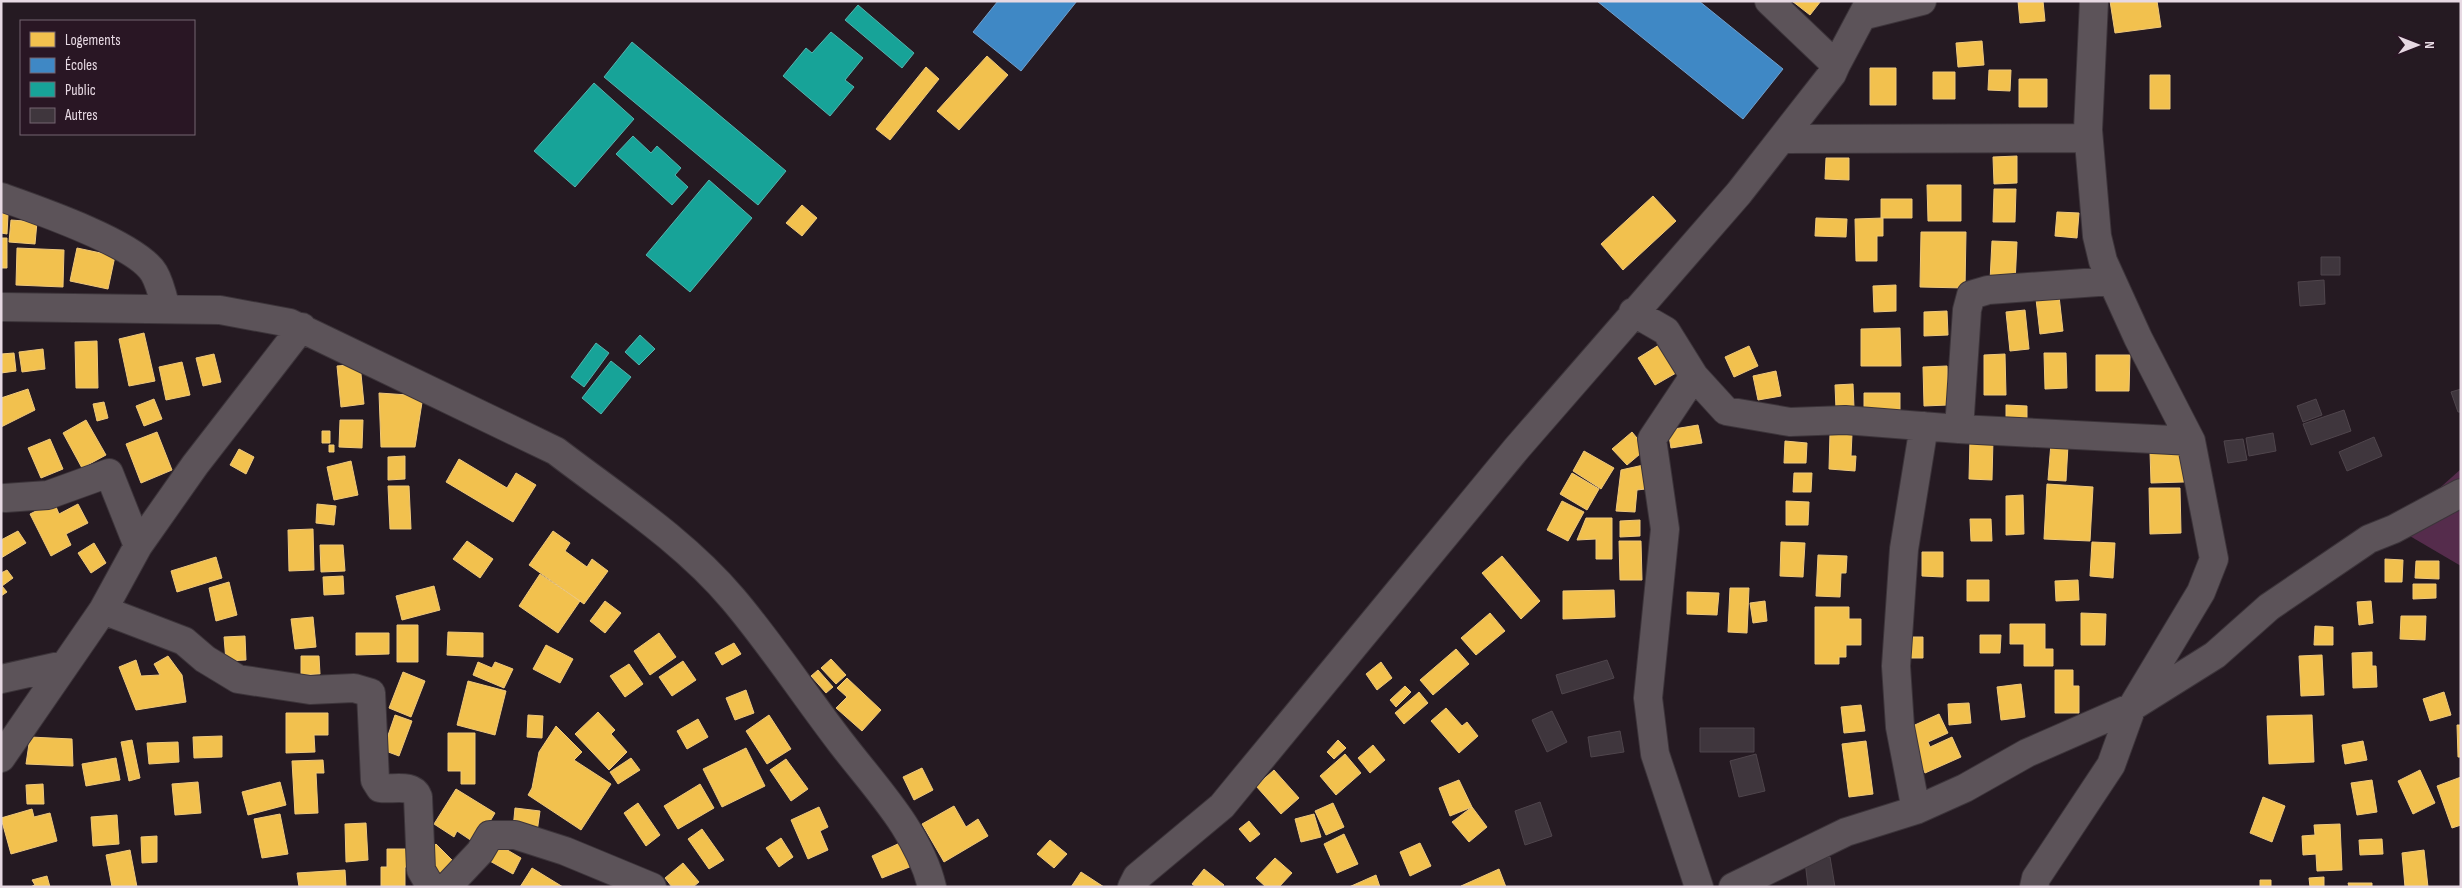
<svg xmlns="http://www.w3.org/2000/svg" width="2462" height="888" viewBox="0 0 2462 888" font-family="'Sofia Sans Condensed',sans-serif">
  <rect width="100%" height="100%" fill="#251a22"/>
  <path fill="#552c4c" d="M2461 469V566L2403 532 2433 494Z"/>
  <path fill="#f2c14e" stroke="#efc87b" d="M1792 1H1821L1810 15Z
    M2018 1H2043L2045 21 2020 23Z
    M2110 1H2157L2161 27 2115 33Z
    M1982 41 1984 65 1958 67 1956 43Z
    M987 56 1008 75 959 130 937 111Z
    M926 67 939 79 890 140 876 129Z
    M1870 68H1896V105H1870Z
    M1989 70H2011L2010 91 1988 90Z
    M1933 72H1955V99H1933Z
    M2150 75H2170V109H2150Z
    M2019 79H2047V107H2019Z
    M2017 156V183L1994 184 1993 157Z
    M1826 158H1849V180L1825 179Z
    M1927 185H1961V221H1928Z
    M1994 189H2016L2015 222H1993Z
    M1653 196 1676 221 1623 270 1601 244Z
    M1881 199H1912V218H1881Z
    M802 205 817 218 802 236 786 223Z
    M2057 212 2079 213 2077 238 2055 236Z
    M1 213 8 214 7 234 1 233Z
    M1816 218 1847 219 1846 237 1815 236Z
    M1883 218V236H1877V261H1856L1855 219Z
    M11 220 37 222 35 244 9 242Z
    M1921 232H1966L1965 288 1920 287Z
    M1 238H7V268H1Z
    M1992 241 2017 242 2015 283 1990 281Z
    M17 248 64 250 63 287 16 285Z
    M77 248 115 256 108 289 70 281Z
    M1896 285V311L1874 312 1873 286Z
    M2059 296 2063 331 2040 334 2036 299Z
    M2025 310 2029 349 2010 351 2006 312Z
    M1947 311 1948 335 1924 336V312Z
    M1900 328 1901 366H1861V329Z
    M144 333 155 381 129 386 119 339Z
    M97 341 98 388H76L75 342Z
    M1659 345 1676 373 1655 385 1638 358Z
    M1749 346 1758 366 1734 377 1725 357Z
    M43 349 45 369 22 372 19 352Z
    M14 353 16 371 1 373V354Z
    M2044 353H2066L2067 388 2045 389Z
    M214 354 221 382 203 386 196 358Z
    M2005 354 2006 395H1984V355Z
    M2096 355H2130L2129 391H2096Z
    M182 362 190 395 166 400 159 367Z
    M360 364 364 404 341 407 337 366Z
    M1947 366 1948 405 1924 406 1923 367Z
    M1776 371 1781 396 1758 400 1753 376Z
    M1853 384 1854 408 1836 409 1835 385Z
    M28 389 35 410 1 427V398Z
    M379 393 423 396 415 447H381Z
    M1864 393H1900V414H1864Z
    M154 399 162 419 144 426 136 406Z
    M104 402 108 418 97 421 93 404Z
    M2006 405 2027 406V424H2006Z
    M86 420 106 455 82 468 63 433Z
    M340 420H363L362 448 339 447Z
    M1698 425 1702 443 1671 448 1668 430Z
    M322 431H330V443H322Z
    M157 432 172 470 141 483 126 444Z
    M1632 432 1646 449 1627 465 1612 449Z
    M1830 433 1852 434 1851 456H1856L1855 471 1829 469Z
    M50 439 63 469 41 478 28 448Z
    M1970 439H1993L1992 480 1969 479Z
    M1785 441 1807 443 1806 463H1784Z
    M2051 443 2068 445 2066 481 2048 480Z
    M329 445H334V452H329Z
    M239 449 254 457 246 474 230 465Z
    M1584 451 1614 468 1601 489 1573 471Z
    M2183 451 2184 482 2151 483 2150 452Z
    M405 456V479L388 480V457Z
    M459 459 507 488 516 473 536 485 513 522 446 482Z
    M351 461 358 495 334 500 327 467Z
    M1648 464 1654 488 1637 490 1635 512 1616 511 1621 470Z
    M1572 473 1599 489 1587 510 1560 494Z
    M1794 473H1812L1811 492H1793Z
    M2047 484 2093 487 2090 541 2044 539Z
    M388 486H409L411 529H390Z
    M2149 488H2180L2181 533 2150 534Z
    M2023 495 2024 534 2006 535V496Z
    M1562 501 1584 512 1568 541 1547 530Z
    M1786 501 1809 502 1808 525H1786Z
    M54 502 59 514 78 504 88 523 66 534 71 545 51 556 30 514Z
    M317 504 336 506 334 525 316 523Z
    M1586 518H1612V559H1596V539L1577 540Z
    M1970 519H1991L1992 541H1971Z
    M1640 520V536L1620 537V521Z
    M313 529 314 570 289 571 288 530Z
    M18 531 26 543 1 558V540Z
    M553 531 570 543 565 551 587 567 592 559 608 571 584 604 529 565Z
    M467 541 493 559 480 578 453 559Z
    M1619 541H1641L1642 580H1620Z
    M1781 542 1805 543 1803 577 1780 576Z
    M2092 542 2115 543 2113 578 2090 576Z
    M94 543 106 563 91 573 78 553Z
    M320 545H343L345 571 321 572Z
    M1922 552H1943V577L1922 576Z
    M1818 555 1847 556 1846 573H1841L1840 597 1816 596Z
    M1502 556 1540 601 1521 619 1482 573Z
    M216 557 222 578 177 592 171 571Z
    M2385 559 2403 560 2402 582H2385Z
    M2416 561H2439V579L2415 578Z
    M7 570 13 578 2 586 7 592 1 596V573Z
    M540 574 580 601 558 633 519 606Z
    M343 576 344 594 324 595 323 577Z
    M1967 580H1989V601H1967Z
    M2078 580 2079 600 2056 601 2055 581Z
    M229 582 237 615 216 621 209 588Z
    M2413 584H2436V598L2413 599Z
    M434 586 440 610 402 620 396 596Z
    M1730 588H1749L1747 633 1728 632Z
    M1614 590 1615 617 1563 619V591Z
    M1687 592 1719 593 1717 615 1687 614Z
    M605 601 621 613 605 633 590 621Z
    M1765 601 1767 621 1753 623 1750 603Z
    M2371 601 2373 623 2359 625 2357 602Z
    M1815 607H1849V619H1861V645H1846V657H1839V664H1815Z
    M1490 613 1505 631 1476 655 1461 638Z
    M2081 613 2106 614 2105 645H2081Z
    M2401 616H2426L2425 640 2400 639Z
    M313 617 316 647 295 649 291 619Z
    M2010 624H2045V649H2053V666H2024V644H2010Z
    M397 625H418V662H397Z
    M2315 626 2333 627V645H2314Z
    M448 632 483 633V657L447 655Z
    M356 633H389V654L356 655Z
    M659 633 676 657 650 675 634 651Z
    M1980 635H2001L2000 653H1980Z
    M245 636 246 660 226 661 224 637Z
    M1901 637H1923V658H1901Z
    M734 643 741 654 722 665 715 653Z
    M546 645 573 659 560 683 533 669Z
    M1456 649 1469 664 1433 695 1420 680Z
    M2372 652V666H2376L2377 687 2353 688 2352 653Z
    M2322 655 2324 695 2301 696 2299 656Z
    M168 656 182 675 186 702 136 710 119 667 136 660 141 676 160 675 154 664Z
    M301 656H319L320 674 301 675Z
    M831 659 846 675 836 684 821 668Z
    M683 661 696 680 672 696 659 677Z
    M478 662 492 668 495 662 513 669 504 688 473 675Z
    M1381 662 1392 678 1377 690 1366 674Z
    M629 664 643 684 625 697 610 676Z
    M818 670 833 687 826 693 811 676Z
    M2055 670H2073V686H2079V713H2055Z
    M403 672 425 681 411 717 389 708Z
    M847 678 881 710 862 731 836 708 847 697 837 688Z
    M468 681 506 691 495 735 457 725Z
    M2021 684 2025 717 2001 720 1997 687Z
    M1405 686 1411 692 1396 707 1390 700Z
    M746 690 754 713 735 720 726 698Z
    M1419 692 1428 703 1404 724 1395 713Z
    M2444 692 2451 715 2430 721 2423 699Z
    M1969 703 1971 723 1949 725 1948 704Z
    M1861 705 1865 731 1844 733 1841 707Z
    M1446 708 1462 726 1467 722 1478 736 1459 753 1431 721Z
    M598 712 615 730 611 734 627 752 609 770 575 734Z
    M286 713H328V735H314L315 752 286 753Z
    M1939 714 1948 733 1928 742 1930 747 1952 737 1961 757 1925 773 1906 729Z
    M395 715 412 721 399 756 383 750Z
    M528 715 543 716 542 738 527 737Z
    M769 715 791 749 767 764 746 731Z
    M2312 715 2314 762 2269 764 2267 716Z
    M698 719 708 737 687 749 677 731Z
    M2457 725H2461V757H2458Z
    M556 726 582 752 574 760 611 784 581 830 528 795 532 788 539 752Z
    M448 733H475V784H461V771H448Z
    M222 736V757L194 758 193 737Z
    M30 737 72 739 73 766 26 764Z
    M132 740 140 778 129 781 121 742Z
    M1338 740 1346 748 1334 759 1327 752Z
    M1866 741 1873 794 1849 797 1842 744Z
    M2363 741 2367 760 2345 764 2342 745Z
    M178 742 179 762 149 764 147 743Z
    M1373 745 1385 760 1370 773 1358 758Z
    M746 748 765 786 722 807 703 769Z
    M1345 754 1361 773 1336 795 1320 776Z
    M116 758 120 780 86 786 82 764Z
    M631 758 640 770 618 784 610 772Z
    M786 759 808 789 791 801 770 770Z
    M323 760 324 773H316L318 813 295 814 292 761Z
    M922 768 933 790 914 800 903 777Z
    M1274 770 1299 798 1281 814 1256 786Z
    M2420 770 2435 803 2413 814 2398 781Z
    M2461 777V825L2452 828 2437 786Z
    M1459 780 1472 807 1450 816 1439 788Z
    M2372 780 2377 812 2357 815 2351 783Z
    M198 782 201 813 175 815 172 784Z
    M280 782 286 805 248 815 242 792Z
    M43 784 44 804H27L26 785Z
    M700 784 714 808 678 829 664 806Z
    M456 789 495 813 486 828 481 847 457 831 454 837 434 824Z
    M2263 797 2285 806 2272 842 2250 833Z
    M638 803 660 835 646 846 624 813Z
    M1333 803 1344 827 1326 835 1315 811Z
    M954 806 966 827 978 819 988 836 944 862 922 824Z
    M819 807 828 827 820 831 828 850 808 859 791 820Z
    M1472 807 1487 827 1469 842 1452 822Z
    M515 808 540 811 537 832 513 829Z
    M32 809 34 817 50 813 57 841 11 854 1 818Z
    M280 814 288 854 262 858 254 819Z
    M1314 814 1321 837 1301 842 1295 819Z
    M117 815 119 844 93 846 91 817Z
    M1249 821 1260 834 1250 842 1239 829Z
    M366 823 368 860 346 862 345 824Z
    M2340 824 2342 870 2317 871 2316 854 2303 855 2302 836 2315 835 2314 825Z
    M702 829 724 860 709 869 688 839Z
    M1344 834 1358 864 1337 873 1324 844Z
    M157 836V862L142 863 141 837Z
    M781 838 793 857 779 867 766 848Z
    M2382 839 2383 854 2360 855 2359 840Z
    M1050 840 1067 854 1054 868 1037 854Z
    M902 842 912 866 882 878 872 856Z
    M1420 843 1431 866 1410 876 1400 852Z
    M436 844 453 861 439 874 422 857Z
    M497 844 521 858 513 874 488 860Z
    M387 849H410V867H405V887H381V867H387Z
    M130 850 137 887H112L106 855Z
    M2424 850 2428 887H2405L2402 853Z
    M1275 858 1292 873 1279 887H1266L1256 878Z
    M683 863 699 882 693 887H672L665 878Z
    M532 868 563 887H520Z
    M1204 869 1224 885 1222 887H1196L1192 884Z
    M1499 869 1506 887H1462L1461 886Z
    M345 870 346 887H299L297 873Z
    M1081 872 1104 887H1071Z
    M1376 875 1380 887H1349Z
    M47 876 50 887H30L35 885 32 880Z
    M2324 877V887H2310L2309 878Z
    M2260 880H2271V887H2260Z
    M2348 883H2372V887H2349Z"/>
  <path fill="#3f88c5" stroke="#71a0ce" d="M998 1H1077L1021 71 973 32Z
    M1597 1H1699L1783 69 1743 119Z"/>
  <path fill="#17a398" stroke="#55b3ae" d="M858 5 914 53 902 68 845 20Z
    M831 32 863 58 845 80 854 87 830 116 783 76 806 48 812 53Z
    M632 42 786 171 758 205 604 77Z
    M594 83 634 119 575 187 534 151Z
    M633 136 651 153 657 146 681 168 675 175 688 187 672 205 616 154Z
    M709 180 752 218 690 292 646 255Z
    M640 335 655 349 639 365 625 352Z
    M596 343 609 353 584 387 571 377Z
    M611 361 631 377 601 414 582 398Z"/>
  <path fill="#3f363d" stroke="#4f454c" d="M2321 257H2340V275H2321Z
    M2324 280 2325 304 2300 306 2298 282Z
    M2461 389V412H2458L2451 392Z
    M2316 399 2322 415 2303 422 2297 406Z
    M2344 410 2351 431 2311 445 2303 424Z
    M2273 433 2276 451 2249 456 2246 438Z
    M2374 437 2382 456 2347 471 2339 452Z
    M2243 439 2247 460 2228 463 2224 441Z
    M1607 660 1614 678 1562 694 1556 675Z
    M1552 711 1567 742 1547 752 1532 720Z
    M1700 728H1754V752H1700Z
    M1620 731 1624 752 1591 757 1588 737Z
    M1756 754 1765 791 1739 797 1730 761Z
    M1540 802 1552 836 1525 845 1515 811Z
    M1830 857 1835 887H1808L1805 861Z"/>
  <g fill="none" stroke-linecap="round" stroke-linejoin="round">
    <defs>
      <path id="street" d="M1862 16 1922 1
        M1836 65 1870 1
        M1782 139 2088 138
        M1 197C35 209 137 244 154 273 160 283 163 297 166 309
        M1 307 220 310 290 323 556 451C616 497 683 540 733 599 772 645 805 696 842 744 875 787 919 832 932 887
        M1633 312 1666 331 1694 376 1726 411 1790 422 1845 420 1959 429 2191 441
        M1694 376 1652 439 1665 529 1648 698 1655 754 1699 887
        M1959 429 1967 310 1971 295 1988 290 2112 281
        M5 498 48 495 109 473 138 546
        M103 610 184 641 205 659 238 679 310 690 354 688 371 693 375 780 380 788C392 790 413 783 418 797L421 870 431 887
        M1 679 64 665
        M1 758 103 610 138 546 195 465 302 327
        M1916 810 1900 727 1896 666 1904 549 1924 426
        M447 887 480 852 490 835H515L565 851 652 887
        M1132 887 1137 877 1222 806 1245 778 1517 448 1739 193 1832 74 1836 65 1769 1
        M1733 887 1846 832 1916 810 1965 788 2027 753 2132 707 2215 655 2269 607 2369 539 2394 529 2461 493
        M2034 887 2036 878 2111 765 2132 707 2201 592 2214 559 2191 441 2138 338 2103 261 2097 236 2088 130 2094 1"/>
    </defs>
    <use href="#street" stroke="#3c343a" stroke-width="30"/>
    <use href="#street" stroke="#5c5359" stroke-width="28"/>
  </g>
  <rect width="2462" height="888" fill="none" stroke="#e7d9e3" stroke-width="5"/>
  <rect x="20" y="20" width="175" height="115" fill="#291624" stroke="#756470"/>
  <rect x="30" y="32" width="25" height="15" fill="#f2c14e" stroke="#756470"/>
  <text x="65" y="45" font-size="15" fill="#e7d9e3">Logements</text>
  <rect x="30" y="58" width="25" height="15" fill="#3f88c5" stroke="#756470"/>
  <text x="65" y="70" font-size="15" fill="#e7d9e3">Écoles</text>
  <rect x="30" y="82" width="25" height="15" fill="#17a398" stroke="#756470"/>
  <text x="65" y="95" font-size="15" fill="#e7d9e3">Public</text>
  <rect x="30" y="108" width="25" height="15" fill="#3f363d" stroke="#756470"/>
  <text x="65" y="120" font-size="15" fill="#e7d9e3">Autres</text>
  <g transform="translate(2417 45) rotate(90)" stroke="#291624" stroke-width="4" paint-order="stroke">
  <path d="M0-4L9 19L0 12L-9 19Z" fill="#e7d9e3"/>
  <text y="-8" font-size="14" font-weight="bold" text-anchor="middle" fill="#e7d9e3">N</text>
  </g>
</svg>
